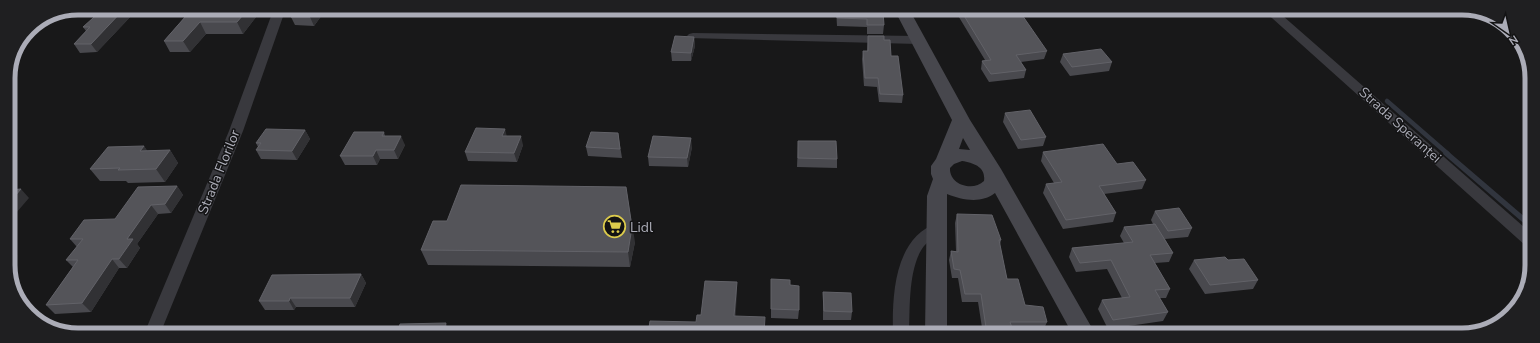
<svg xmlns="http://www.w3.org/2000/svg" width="1540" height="343" viewBox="0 0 1540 343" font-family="'Nunito Sans',sans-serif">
  <rect width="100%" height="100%" fill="#181819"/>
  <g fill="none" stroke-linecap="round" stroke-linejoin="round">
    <path stroke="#31353e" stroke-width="4.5" d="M1387 101 1448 154"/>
    <path stroke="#31353e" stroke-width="5.5" d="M1446 153 1531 226"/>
    <path fill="#39393e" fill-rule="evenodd" d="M274 8H286L243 131 160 334H144L229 131Z
      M911 9H948L942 12 903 16 897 13 899 11Z
      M1262 9H1275L1531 233V248L1526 246Z
      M693 33 918 36 922 38 924 40 922 42 918 44 689 38 687 36 689 34Z
      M938 223 943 225 945 229C941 237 930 239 924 246 908 267 910 308 909 334H893C892 296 894 237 938 223Z"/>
    <path fill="#47474d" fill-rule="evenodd" d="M894 9H909L970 120 1001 169 1096 335H1073L995 193C981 204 962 200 947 194V334H925L927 196 933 179 931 174V166L936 159 952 120ZM963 138 970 150 959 149ZM962 161C974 163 986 167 984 181 973 192 949 185 950 168L954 164Z"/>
  </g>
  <path fill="#49494e" d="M109 8H129L133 14 97 52 80 53 74 44 86 31 83 27Z
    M193 8H263L243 34H206L190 52H170L164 41Z
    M298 8H327L314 26 295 25 291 17Z
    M836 9H872V12L884 25 883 34H867V27L837 26Z
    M954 9H986L990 15 1047 51 1044 59 1021 62 1026 70 1024 78 989 82 981 69 982 61 985 60Z
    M1136 9H1160L1158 12 1140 14Z
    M868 36 884 40 891 56 903 95 902 103 879 102 877 87 864 86 862 59 863 51H867Z
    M694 37 695 46 691 61H672L671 52Z
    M1063 54 1112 62 1109 71 1070 76 1060 62Z
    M1005 113 1046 137 1043 146 1018 149 1003 122Z
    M305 130 310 139 297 160 261 159 256 150 258 147 256 143Z
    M384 132 385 136 405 145 398 159H380L377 165H345L340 156Z
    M618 133 622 158 588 156 586 147Z
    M507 136 523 145 517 162 468 161 465 152Z
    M798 141 837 159V168L797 167Z
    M144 146 147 151 170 150 178 163 165 182 128 183 126 181H100L90 169Z
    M692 147 688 167 649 166 648 157Z
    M1043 152 1117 164 1146 180 1142 189 1104 194 1116 213 1113 222 1063 229 1043 193 1046 184 1054 183 1041 161Z
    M177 186 183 195 171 213 158 214 137 244 140 248 127 268H119L91 312 55 314 46 305 73 267 66 260 77 247 70 239 115 219Z
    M1155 211 1192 228 1188 237 1165 239 1173 253 1169 262 1155 263 1170 289 1166 298H1159L1168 312 1163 321 1108 329 1098 309 1102 300 1122 298 1107 269 1076 272 1069 257 1072 248 1124 243 1120 236 1124 227 1153 224 1151 220Z
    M957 214 1001 240 1000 245 1007 279 1025 305 1047 322 1043 331 1013 330 1014 334H983L978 302H962L958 278H952L949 260 951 251H956L955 223Z
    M635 242 630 267 428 265 421 250Z
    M1194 260H1228L1258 280 1253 289 1205 294 1189 269Z
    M361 274 366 283 355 307H296L294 310H265L259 301Z
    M771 279 790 285 799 310 798 319 771 318Z
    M823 292 852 312 851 320H823Z"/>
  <path fill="#313134" d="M125 8H129L133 14 97 52 91 44Z
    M249 8H263L243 34 237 22Z
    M317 8H327L314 26 310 17Z
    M200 22 206 34 190 52 183 41Z
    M694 37 695 46 691 61V53Z
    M505 129 507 137 502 136Z
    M305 130 310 139 297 160 292 151Z
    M401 136 405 145 398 159 394 150Z
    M521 136 523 145 517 162 514 153Z
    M691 138 692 147 688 167 687 158Z
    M144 146 153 159 140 151Z
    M170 150 178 163 165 182 156 169Z
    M376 150 380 159 377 165 373 156Z
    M177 186 183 195 171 213 165 204Z
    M626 187 635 242 630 267 628 252Z
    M21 189 29 198 10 220 9 219V203Z
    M151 205 158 214 137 244 140 248 127 268 119 259 127 239Z
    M112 259 119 268 91 312 82 303Z
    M361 274 366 283 355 307 350 298Z
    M737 282V293L735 327 734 316Z
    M290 298 296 307 294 310 289 301Z
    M446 323 450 332 449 334H443Z"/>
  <path fill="#545459" stroke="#626268" d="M109 8H125L91 44H74L90 27H83L103 9H108Z
    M193 8H249L237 22H200L183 41H164Z
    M298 8H317L310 17H291Z
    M837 9H872V12H883L884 25H867V19L837 18Z
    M960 9H986L990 15 1020 12 1047 51 1016 55 1026 70 991 74 982 61 991 60Z
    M675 36 694 37 691 53 671 52Z
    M868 36H884V40H890L891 56H898L903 95 880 94 878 78H865L863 51H868Z
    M1101 49 1112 62 1072 67 1063 54Z
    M1030 110 1046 137 1021 140 1005 113Z
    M476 128 505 129 502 136H521L514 153 465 152Z
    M266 129 305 130 292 151 256 150 261 143H256Z
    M354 132H384L382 136H401L394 150H376L373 156H340Z
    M591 132 618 133 620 149 586 147Z
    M653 136 691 138 687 158 648 157Z
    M798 141H836L837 159 798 158Z
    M1103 144 1117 164 1133 162 1146 180 1099 186 1116 213 1066 220 1046 184 1062 182 1043 152Z
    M144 146 140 151 170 150 156 169 118 170 120 168 90 169 108 147Z
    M461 185 626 187 632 227 628 252 421 250 433 221H447Z
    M177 186 165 204 151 205 127 239H133L119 259H112L82 303 46 305 78 260H66L83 239H70L84 220 115 219 138 187Z
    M21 189 9 203V190Z
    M1179 208 1192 228 1168 231 1155 211Z
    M957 214 992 215 1001 240H999L1007 279H1018L1025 305 1043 307 1047 322H1010L1014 334H987L981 294H965L960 270 954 269 951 251 958 252Z
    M1155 224 1173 253 1150 255 1170 289 1155 290 1168 312 1113 320 1102 300 1130 297 1111 260 1080 263 1072 248 1133 242 1124 227Z
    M1225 257 1228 260 1244 259 1258 280 1210 285 1194 260Z
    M361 274 350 298H290L289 301H259L272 275Z
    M771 279 790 280V285L799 286V310L771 309Z
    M705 281 737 282 734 316 765 317 764 334H648L650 321 696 322 697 315H701Z
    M823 292 851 293 852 312 824 311Z
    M446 323 443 334H397L400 324Z"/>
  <defs>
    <symbol id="supermarket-ring" viewBox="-11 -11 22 22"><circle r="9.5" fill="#131314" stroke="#dccb4c" stroke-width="1.5"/><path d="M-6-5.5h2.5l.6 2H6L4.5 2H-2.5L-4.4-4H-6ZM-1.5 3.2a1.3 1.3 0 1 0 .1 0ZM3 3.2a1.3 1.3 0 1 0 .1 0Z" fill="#dccb4c"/></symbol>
  </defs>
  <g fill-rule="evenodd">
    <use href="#supermarket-ring" x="602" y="214" width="25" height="25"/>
  </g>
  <g text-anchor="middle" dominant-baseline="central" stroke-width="3" stroke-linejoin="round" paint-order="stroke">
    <g font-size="14" fill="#abacb7" stroke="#131314">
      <text transform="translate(1400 125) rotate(42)">Strada Speranței</text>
      <text transform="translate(219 172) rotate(-68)">Strada Florilor</text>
    </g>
    <g font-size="14" fill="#abacb7" stroke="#131314" text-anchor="start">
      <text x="630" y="227">Lidl</text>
    </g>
  </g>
  <path d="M0 0H1540V343H0ZM78 15H1462A63 63 0 0 1 1525 78V265A63 63 0 0 1 1462 328H78A63 63 0 0 1 15 265V78A63 63 0 0 1 78 15Z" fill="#1f1f21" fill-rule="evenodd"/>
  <path fill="none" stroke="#abacb7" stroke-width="5" d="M78 15H1462A63 63 0 0 1 1525 78V265A63 63 0 0 1 1462 328H78A63 63 0 0 1 15 265V78A63 63 0 0 1 78 15Z"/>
  <g transform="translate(1508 32) rotate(146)" stroke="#131314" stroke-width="3" paint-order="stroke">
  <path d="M0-3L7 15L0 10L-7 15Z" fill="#abacb7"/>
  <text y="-6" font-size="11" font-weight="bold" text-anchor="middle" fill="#abacb7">N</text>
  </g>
</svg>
